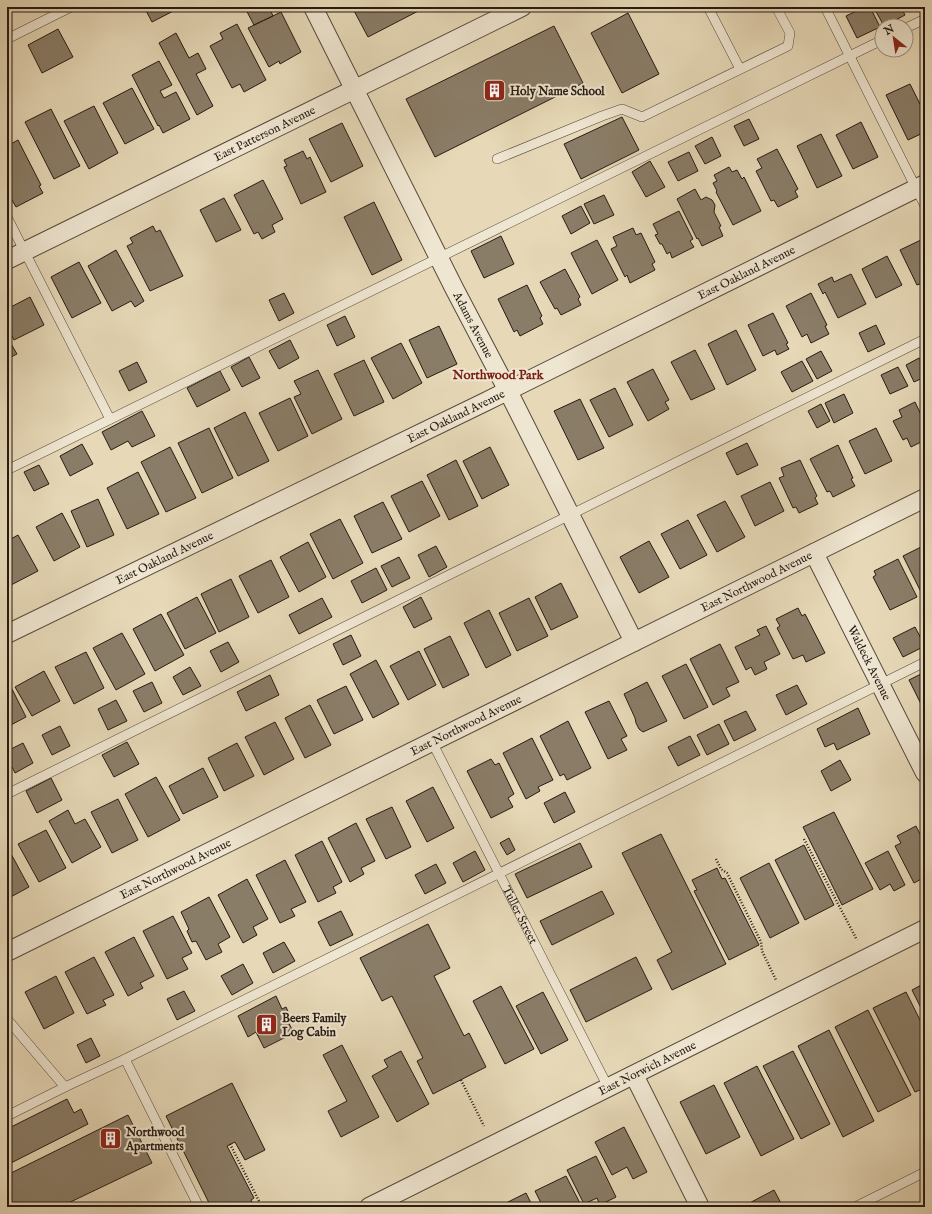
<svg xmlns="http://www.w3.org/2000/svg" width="932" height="1214" viewBox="0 0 932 1214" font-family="'IM FELL English',serif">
  <rect width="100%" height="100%" fill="#e7d9b8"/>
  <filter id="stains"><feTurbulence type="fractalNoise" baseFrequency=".005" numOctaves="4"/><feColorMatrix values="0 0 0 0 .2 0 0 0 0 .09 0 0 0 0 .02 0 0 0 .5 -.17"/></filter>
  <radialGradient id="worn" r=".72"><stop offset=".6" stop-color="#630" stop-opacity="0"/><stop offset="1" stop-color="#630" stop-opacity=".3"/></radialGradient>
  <path fill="#8a7d68" stroke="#261a12" d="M14 7H25L16 11Z
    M144 7H181L152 22Z
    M247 7H269L273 16 254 25 245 8Z
    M352 7H426L368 37Z
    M865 7H870L880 27 857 38 846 16Z
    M877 7H901L905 15 884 26 874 8Z
    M281 12 301 52 280 64 279 61 269 67 248 28Z
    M628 13 659 74 622 93 591 33Z
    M237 24 266 80 244 92 240 84 232 88 210 46 223 39 220 33Z
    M554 26 583 83 435 157 406 99Z
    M58 29 73 57 42 73 28 45Z
    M176 33 189 58 198 53 206 69 196 74 213 106 197 115 159 43Z
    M159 61 172 85 160 91 164 98 176 92 190 119 163 133 159 125 158 126 132 75Z
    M910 84 925 114V132L908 140 886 95Z
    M132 88 154 129 125 144 103 103Z
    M94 106 118 153 89 169 64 121Z
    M51 109 80 166 54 179 25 122Z
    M622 117 639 150 581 179 564 144Z
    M749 119 759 139 744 146 734 126Z
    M861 122 878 157 853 169 836 135Z
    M342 123 363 166 331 182 309 139Z
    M821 134 842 176 817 188 797 146Z
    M712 137 721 156 705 164 695 146Z
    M18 140 41 185 39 186 43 193 16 207 12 200 10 201 7 194V146Z
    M777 149 798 189 795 191 798 197 778 207 774 200 771 201 756 171 762 168 757 159Z
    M303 151 307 159 310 157 326 192 301 204 284 167 287 166 284 160Z
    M689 152 698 171 678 181 668 162Z
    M650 161 665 187 646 197 632 172Z
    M729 167 732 172 737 170 742 179 744 177 761 211 733 225 716 192 717 191 713 183 717 181 714 175Z
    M263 180 283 219 272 225 275 232 262 239 258 232 254 234 234 195Z
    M695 189 701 200 706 197 712 200 715 205 714 212 721 226 719 227 723 236 702 246 698 238 697 239 677 199Z
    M604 195 614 215 594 224 584 204Z
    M224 198 241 230 216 242 200 210Z
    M374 202 402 260 372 275 344 217Z
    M581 206 590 223 571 234 562 216Z
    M679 211 693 239 690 241 694 247 672 258 670 252 667 254 662 244H660L655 235 658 234 653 224Z
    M153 226 156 232 160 230 183 276 150 291 127 246 133 243 130 238Z
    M633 228 636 235 641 233 655 262 652 264 655 270 630 283 627 275 625 277 611 249 617 246 613 237Z
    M501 236 514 264 484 278 471 251Z
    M925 238V282L917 285 900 250Z
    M597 240 618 280 592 294 571 253Z
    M116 250 144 301 135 307 131 301 112 311 88 266Z
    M887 256 902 285 876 298 862 269Z
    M79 262 101 303 72 318 51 277Z
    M565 269 580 297 578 299 581 305 561 315 557 308 555 309 540 282Z
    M851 274 866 304 838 318 825 292 823 294 818 284 832 277 834 282Z
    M527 285 542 316 540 318 543 324 520 336 517 330 514 332 498 299Z
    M284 293 294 313 279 321 269 300Z
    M811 293 827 325 825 326 829 334 811 343 807 334 802 337 786 306Z
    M30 297 44 325 14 340 7 326V309Z
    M773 313 788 343 786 344 789 349 777 355 775 350 763 356 748 325Z
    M345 316 355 337 337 346 327 325Z
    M876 325 885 344 868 352 859 333Z
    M439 326 457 364 427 378 409 340Z
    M736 330 756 370 727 385 708 344Z
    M7 337 17 354 7 359Z
    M290 340 299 358 279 369 269 351Z
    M401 343 422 383 393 399 371 358Z
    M695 350 715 389 691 400 671 362Z
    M821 351 832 371 817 379 806 359Z
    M249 357 260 378 242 387 231 367Z
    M919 358 925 369V377L914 382 906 365Z
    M364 360 384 402 354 416 334 374Z
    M802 361 813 381 792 392 781 372Z
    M137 362 147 382 129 391 119 371Z
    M898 367 908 386 890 394 881 375Z
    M653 369 669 400 665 402 669 409 648 421 627 382Z
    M318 370 342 419 312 434 294 397 301 394 294 381Z
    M220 371 230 390 197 407 187 388Z
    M615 388 633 425 609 437 590 400Z
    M844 394 853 413 834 423 825 403Z
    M290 398 308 436 278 451 259 413Z
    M580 399 604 448 578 460 554 411Z
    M915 402 925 423V440L911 447 907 438 903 440 893 421 902 417 899 410Z
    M821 404 830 421 817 428 808 411Z
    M142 411 155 436 132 447 128 441 111 450 102 432Z
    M245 412 269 461 238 476 214 428Z
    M209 428 233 478 202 493 178 443Z
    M876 428 892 461 865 474 849 441Z
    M747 443 758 465 737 475 726 453Z
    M82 444 93 464 70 476 60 456Z
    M838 445 853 478 851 479 855 486 833 497 830 491 827 492 810 459Z
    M170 447 196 498 166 512 141 462Z
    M490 447 509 485 482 499 463 461Z
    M456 460 478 506 449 520 427 475Z
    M800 460 817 496 815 498 818 504 799 513 796 507 793 508 779 478 784 476 781 468Z
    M39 465 49 484 34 491 24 472Z
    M138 472 159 514 127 529 107 488Z
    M422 481 440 516 409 532 391 496Z
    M770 482 784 511 755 526 741 496Z
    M98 499 114 535 87 547 71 511Z
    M725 501 745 537 717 552 697 515Z
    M383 502 402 539 372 553 354 516Z
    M62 513 80 547 54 561 36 527Z
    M340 519 363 563 333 579 310 534Z
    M688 520 707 555 680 569 661 534Z
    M18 535 38 571 11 585 7 578V541Z
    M649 541 669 577 639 593 620 557Z
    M308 542 326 577 299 592 280 557Z
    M925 545V593L922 594 903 556Z
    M436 546 447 567 429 577 418 555Z
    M399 557 410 578 392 587 381 566Z
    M898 559 917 597 890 610 873 577 876 575 874 571Z
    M271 560 289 597 258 613 239 576Z
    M376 568 387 590 362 603 351 581Z
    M231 579 249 617 219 632 201 594Z
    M561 583 578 617 551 630 535 597Z
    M197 597 216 633 185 649 167 613Z
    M421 597 432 619 414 628 403 607Z
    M322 598 332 617 299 634 289 615Z
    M529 598 548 636 517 651 499 613Z
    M798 608 802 616 805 614 825 653 806 662 803 655 793 659 777 628 780 626 776 619Z
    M489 610 511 655 486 668 464 623Z
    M161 614 184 655 155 671 133 629Z
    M766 626 780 654 764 662 767 669 755 675 751 667 746 670 735 647 760 635 757 630Z
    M915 627 925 646 903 657 893 638Z
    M122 633 145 674 116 690 93 648Z
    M351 635 361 656 343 665 333 644Z
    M450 636 469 675 443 688 424 649Z
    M228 642 239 662 221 672 210 651Z
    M720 644 739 682 726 688 730 696 713 705 690 659Z
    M419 651 436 685 408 700 390 666Z
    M86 652 104 688 74 704 55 667Z
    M376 660 399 704 373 718 350 674Z
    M686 664 708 707 684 719 662 676Z
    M190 667 201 686 183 695 173 677Z
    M44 671 60 701 32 716 15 687Z
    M925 672V712L909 680Z
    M270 675 279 695 246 711 237 692Z
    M152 682 162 703 144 712 133 691Z
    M647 682 667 721 643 732 639 729 636 723 635 718 624 694Z
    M797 685 807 704 786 715 776 695Z
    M346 686 363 720 334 734 317 700Z
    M12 689 26 717 7 727V691Z
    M116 700 127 721 108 730 98 709Z
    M609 701 627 736 621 739 627 750 608 759 585 712Z
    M310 705 331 745 305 758 285 718Z
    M858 708 870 734 837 750 834 743 825 747 817 729Z
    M746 711 756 730 734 741 724 721Z
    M568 721 591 768 567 780 564 774 560 776 540 736Z
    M275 722 294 759 264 775 245 737Z
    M719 724 729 744 707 755 697 735Z
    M60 726 70 746 52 755 42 735Z
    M690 736 700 755 678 766 668 747Z
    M532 738 553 780 538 787 540 791 526 799 503 753Z
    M127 742 139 764 114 777 102 755Z
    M23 743 33 763 15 773 7 757V751Z
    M237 743 254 776 224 791 208 758Z
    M491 759 495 765 499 763 514 794 508 798 513 807 491 818 467 771Z
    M840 760 851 780 831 791 821 771Z
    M203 768 218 797 183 814 169 786Z
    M156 777 180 820 148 837 125 794Z
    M51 778 62 800 37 813 26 791Z
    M433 787 454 828 427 842 406 801Z
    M565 792 575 812 554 823 544 803Z
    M118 799 138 840 112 853 91 812Z
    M392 807 411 847 386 859 366 819Z
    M68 810 75 824 85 819 101 847 72 863 49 821Z
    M834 812 873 889 842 905 803 827Z
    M356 823 375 861 361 868 364 874 350 882 328 838Z
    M916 826 925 844V877L914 883 895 846 901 843 897 836Z
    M46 830 66 868 39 882 18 844Z
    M661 834 726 964 672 990 657 960 672 952 622 853Z
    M509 838 515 850 507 855 500 843Z
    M322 841 342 882 333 887 336 893 318 902 295 855Z
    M580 843 592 867 527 898 515 874Z
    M804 845 834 905 805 920 775 860Z
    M9 850 29 887 7 899V851Z
    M475 851 485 870 463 882 453 863Z
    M888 851 905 885 894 891 890 884 880 890 865 863Z
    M285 860 306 902 291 909 295 916 280 923 256 875Z
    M769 863 799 923 770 938 740 878Z
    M436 864 446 883 425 894 415 875Z
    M717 868 722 879 725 878 759 945 729 960 694 891 697 890 692 880Z
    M247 879 268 919 253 927 257 935 243 943 218 895Z
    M602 891 614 914 552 945 540 921Z
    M209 897 230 937 218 944 222 952 206 960 196 941 192 942 187 931 189 929 181 912Z
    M341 911 353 935 330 946 318 922Z
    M173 916 192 953 182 958 188 969 167 979 143 931Z
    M428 924 450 968 434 976 464 1036 469 1033 486 1067 433 1094 417 1061 423 1058 392 996 382 1001 360 958Z
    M134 937 154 976 140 983 143 988 128 996 105 952Z
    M284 942 295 961 273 973 263 953Z
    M94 957 114 995 103 1000 106 1005 87 1014 65 972Z
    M636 957 652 989 586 1022 570 990Z
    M243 964 253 983 232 995 221 976Z
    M56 976 74 1013 44 1029 25 992Z
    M925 983V1016L912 990Z
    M501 986 534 1049 505 1064 473 1001Z
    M184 991 195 1011 177 1020 167 999Z
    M543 992 568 1040 541 1054 516 1006Z
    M906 992 925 1030V1088L915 1092 873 1008Z
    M276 996 282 1009 286 1007 290 1016 286 1018 294 1033 264 1048 256 1032 248 1037 238 1016Z
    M868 1010 911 1095 878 1112 835 1027Z
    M829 1030 874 1121 843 1137 798 1046Z
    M91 1038 100 1056 86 1063 77 1045Z
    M342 1045 379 1117 341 1137 328 1111 347 1101 323 1055Z
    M401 1051 429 1104 397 1122 372 1076 388 1067 384 1060Z
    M793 1051 830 1124 801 1139 763 1066Z
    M757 1066 794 1139 761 1156 724 1083Z
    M232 1083 265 1150 245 1160 235 1142 227 1146 254 1198 251 1200 254 1207H211L166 1116Z
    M714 1085 740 1137 706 1154 680 1102Z
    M67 1099 74 1113 81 1109 88 1124 7 1165V1129Z
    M128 1115 152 1163 60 1207H7V1175Z
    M624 1127 647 1172 633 1179 627 1167 612 1175 595 1142Z
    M596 1156 616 1197 600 1205 597 1198 584 1204 567 1170Z
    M566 1176 582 1207H543L535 1191Z
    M774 1190 783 1207H742Z
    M526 1193 533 1207H498Z"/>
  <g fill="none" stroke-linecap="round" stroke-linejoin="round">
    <defs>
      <g id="service">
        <path d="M708 7 740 69"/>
        <path d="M825 7 925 206"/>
        <path d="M906 28 925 19"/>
        <path d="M7 39 71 7"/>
        <path d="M497 159 602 116 622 109 642 117 788 46 790 33 776 7"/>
        <path d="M7 217 110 419"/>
        <path d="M7 470 882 40"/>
        <path id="s1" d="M432 742 608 1087"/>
        <path d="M7 794 925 339"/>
        <path d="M7 1019 65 1087 125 1059 199 1207"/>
        <path d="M125 1059 925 662"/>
        <path d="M7 1116 65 1087"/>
        <path d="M855 1207 925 1172"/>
      </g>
      <g id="minor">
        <path id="s2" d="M313 7 454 288 508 391 634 642"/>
        <path id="s3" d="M7 260 522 7"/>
        <path id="s4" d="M814 553 925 773"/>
        <path id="s5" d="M7 634 485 402 925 184"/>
        <path id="s6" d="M7 952 925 498"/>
        <path d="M634 1075 700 1207"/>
        <path id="s7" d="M369 1207 925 929"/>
      </g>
    </defs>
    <use href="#service" stroke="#564a3c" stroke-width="10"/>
    <use href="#minor" stroke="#564a3c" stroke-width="20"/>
    <path stroke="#261a12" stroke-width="2.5" stroke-dasharray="1 2" stroke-linecap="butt" d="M804 839 857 940
      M716 859 721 869 727 873 761 942 762 951 776 980
      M461 1080 484 1126
      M230 1144 262 1207"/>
    <use href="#service" stroke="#efe6d1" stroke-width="9"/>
    <use href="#minor" stroke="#efe6d1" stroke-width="18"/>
  </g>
  <defs>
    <symbol id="building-square" viewBox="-11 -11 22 22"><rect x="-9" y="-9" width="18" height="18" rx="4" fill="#8f2418" stroke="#efe6d1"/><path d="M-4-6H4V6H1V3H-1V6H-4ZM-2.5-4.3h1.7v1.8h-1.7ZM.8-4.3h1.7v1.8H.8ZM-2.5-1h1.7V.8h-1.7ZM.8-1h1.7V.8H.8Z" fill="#fff"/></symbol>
  </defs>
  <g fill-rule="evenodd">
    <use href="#building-square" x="482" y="78" width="25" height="25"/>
    <use href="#building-square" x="254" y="1012" width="25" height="25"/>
    <use href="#building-square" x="98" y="1126" width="25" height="25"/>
  </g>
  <g text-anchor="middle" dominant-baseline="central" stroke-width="4" stroke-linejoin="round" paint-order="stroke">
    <g font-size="12" font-weight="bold" fill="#261a12" stroke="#efe6d1" text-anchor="start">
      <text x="510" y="91">Holy Name School</text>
      <text x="282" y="1018">Beers Family<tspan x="282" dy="14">Log Cabin</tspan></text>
      <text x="126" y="1132">Northwood<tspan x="126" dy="14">Apartments</tspan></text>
    </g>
    <g font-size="12" fill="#261a12" stroke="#efe6d1">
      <text stroke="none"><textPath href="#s3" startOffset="287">East Patterson Avenue</textPath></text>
      <text stroke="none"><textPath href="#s5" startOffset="823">East Oakland Avenue</textPath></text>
      <text stroke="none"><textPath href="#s2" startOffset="356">Adams Avenue</textPath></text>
      <text stroke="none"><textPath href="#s5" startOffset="499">East Oakland Avenue</textPath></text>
      <text stroke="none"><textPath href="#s5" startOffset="175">East Oakland Avenue</textPath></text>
      <text stroke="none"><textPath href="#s6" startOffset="836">East Northwood Avenue</textPath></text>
      <text stroke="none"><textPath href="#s4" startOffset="123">Waldeck Avenue</textPath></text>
      <text stroke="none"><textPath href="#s6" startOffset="512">East Northwood Avenue</textPath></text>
      <text stroke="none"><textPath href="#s6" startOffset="188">East Northwood Avenue</textPath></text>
      <text stroke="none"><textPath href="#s1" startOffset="194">Tuller Street</textPath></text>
      <text stroke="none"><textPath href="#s7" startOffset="311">East Norwich Avenue</textPath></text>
    </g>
    <g font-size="13" font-weight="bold" fill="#7a1f14" stroke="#efe6d1">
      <text x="498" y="375">Northwood Park</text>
    </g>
  </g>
  <rect width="932" height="1214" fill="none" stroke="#e7d9b8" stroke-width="24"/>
  <rect x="8" y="8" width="916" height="1198" fill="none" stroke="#261a12" stroke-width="2"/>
  <rect x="12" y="12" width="908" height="1190" fill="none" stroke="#261a12"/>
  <g transform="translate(894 38) rotate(330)"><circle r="19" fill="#efe6d1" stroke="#9f9485"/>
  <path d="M0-3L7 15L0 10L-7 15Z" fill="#8f2418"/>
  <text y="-6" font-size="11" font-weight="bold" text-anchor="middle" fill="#261a12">N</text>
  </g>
  <rect width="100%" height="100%" filter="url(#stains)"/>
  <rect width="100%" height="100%" fill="url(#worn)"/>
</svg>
